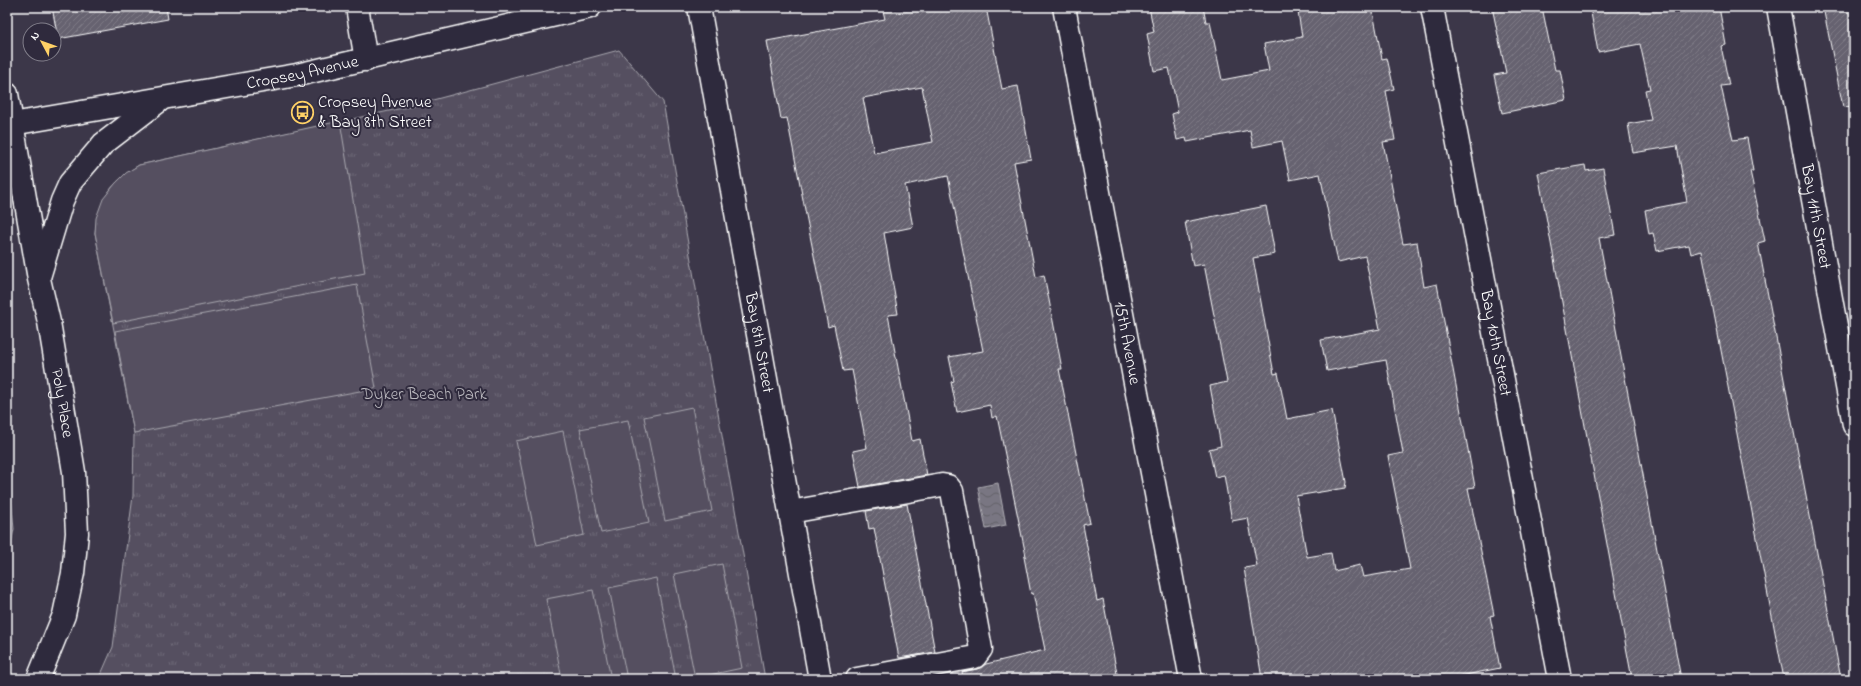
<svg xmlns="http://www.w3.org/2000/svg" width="1861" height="686" viewBox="0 0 1861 686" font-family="'Indie Flower',sans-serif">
  <defs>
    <pattern id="grass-tufts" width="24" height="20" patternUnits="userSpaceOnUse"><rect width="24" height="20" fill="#555060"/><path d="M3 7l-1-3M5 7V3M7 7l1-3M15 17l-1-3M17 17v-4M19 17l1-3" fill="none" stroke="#6e6a78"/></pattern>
    <pattern id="water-waves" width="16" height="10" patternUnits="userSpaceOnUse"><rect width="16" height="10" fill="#797682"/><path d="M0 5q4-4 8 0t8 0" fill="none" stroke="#626167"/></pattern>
    <pattern id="building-hatch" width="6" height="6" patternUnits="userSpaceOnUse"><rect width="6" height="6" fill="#666270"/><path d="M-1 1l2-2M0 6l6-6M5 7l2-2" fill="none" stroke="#7d7a85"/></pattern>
  </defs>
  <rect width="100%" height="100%" fill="#3c3749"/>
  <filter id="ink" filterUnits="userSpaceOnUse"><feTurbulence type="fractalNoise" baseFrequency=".025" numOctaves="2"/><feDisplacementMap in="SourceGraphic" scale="8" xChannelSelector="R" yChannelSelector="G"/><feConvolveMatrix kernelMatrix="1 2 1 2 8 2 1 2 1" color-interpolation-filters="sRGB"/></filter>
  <g filter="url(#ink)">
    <path fill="url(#grass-tufts)" stroke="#aaa8b0" d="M619 50 663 102 765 679H99L113 647 133 496 134 433 95 233C98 201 111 182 139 165L403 108Z
      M7 456 14 529 7 563Z"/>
    <path fill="#555060" stroke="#aaa8b0" d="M340 121 365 273 113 323 95 233 96 218 103 199 115 184 126 173 139 165Z
      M357 285 376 388 134 433 115 331Z
      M692 407 712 511 665 521 644 417Z
      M628 420 649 523 601 533 580 429Z
      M563 431 584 535 537 545 516 441Z
      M722 564 742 668 695 678 674 574Z
      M656 578 676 679H627L609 588Z
      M593 590 611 679H562L546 599Z"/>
    <path fill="url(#water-waves)" stroke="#afadb4" d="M998 483 1006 525 986 529 978 487Z"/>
    <path fill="url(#building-hatch)" stroke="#fff" fill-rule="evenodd" d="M52 7H166L168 19 58 39Z
      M882 7H986L1002 89 1018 86 1031 159 1014 162 1036 277 1044 275 1049 300 1062 369H1059L1090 523 1083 525 1097 601 1103 599 1118 679H963L962 672 977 669 986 664 1045 650 1033 593 1031 594 1024 557 1026 556 997 416 992 418 990 405 957 412 951 382 954 381 949 357 983 351 948 176 905 185 913 227 884 233 898 314 888 315 912 441 920 439 927 475 860 487 853 451 867 448 852 370 843 371 834 325 828 327 787 118 781 119 767 41 885 19ZM922 87 933 142 874 153 863 98Z
      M1149 7H1203L1206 22H1210L1222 80 1269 71 1264 44 1302 37 1298 12 1324 7H1372L1382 59 1387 58 1394 89 1386 91 1395 140 1383 142 1403 244 1417 242 1424 287 1437 284 1475 487 1468 488 1494 615 1490 616 1500 668 1446 679H1262L1244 568 1257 566 1248 518 1232 521 1224 475 1215 477 1209 449 1221 446 1210 386 1227 382 1204 264 1193 266 1185 222 1266 206 1275 254 1253 258 1274 374 1278 373 1287 419 1332 410 1346 482 1345 488 1296 496 1307 557 1331 553 1334 571 1360 565 1363 577 1410 569 1388 456 1403 453 1386 360 1327 371 1321 340 1380 329 1365 256 1338 262 1320 174 1290 180 1282 141 1253 147 1250 130 1187 142 1186 138 1177 140 1172 114 1178 112 1169 68 1154 71 1147 34 1154 32Z
      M1492 7H1542L1555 70H1560L1566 100 1502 113 1494 75 1506 73Z
      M1590 7H1719L1726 45 1721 46 1729 85 1721 86 1733 140 1747 138 1753 171H1750L1765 241 1758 243 1841 679H1784L1702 251 1691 254 1689 245 1657 251 1653 233 1649 234 1645 210 1687 202 1677 146 1633 153 1628 124 1651 120 1645 90 1650 89 1640 44 1598 52Z
      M1823 7H1854V106L1843 107Z
      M1585 165 1586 171 1603 168 1615 235 1599 238 1681 679H1632L1622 625 1538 173Z
      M907 504 935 652 899 658 874 528 869 529 866 511Z"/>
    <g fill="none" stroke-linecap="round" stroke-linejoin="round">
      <defs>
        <g id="minor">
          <path d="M357 7 366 60"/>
          <path id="s1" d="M1064 7 1191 679"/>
          <path id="s2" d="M1432 7 1560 679"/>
          <path id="s3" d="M1778 7 1854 425"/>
          <path d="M790 512 942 485 948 486 952 491 981 649 975 657 857 679"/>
        </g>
        <g id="major">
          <path id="s4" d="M699 7 820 679"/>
          <path id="s5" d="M7 94 39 279 49 322 74 472 77 533 73 573 64 615 38 679"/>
          <path id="s6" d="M12 124 297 75 590 7"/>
          <path d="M40 274 62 201 70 183 103 144 159 101"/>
        </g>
      </defs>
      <use href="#minor" stroke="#fff" stroke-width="25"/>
      <use href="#major" stroke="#fff" stroke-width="25"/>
      <use href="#minor" stroke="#2f2a3d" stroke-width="22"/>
      <use href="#major" stroke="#2f2a3d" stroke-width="22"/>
    </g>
  </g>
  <defs>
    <symbol id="bus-ring" viewBox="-11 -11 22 22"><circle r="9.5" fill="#2f2a3d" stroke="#ffd166" stroke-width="1.5"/><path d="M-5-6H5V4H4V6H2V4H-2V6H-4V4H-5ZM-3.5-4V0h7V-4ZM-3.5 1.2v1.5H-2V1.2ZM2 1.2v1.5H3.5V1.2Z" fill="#ffd166"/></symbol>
  </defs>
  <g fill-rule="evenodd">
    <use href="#bus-ring" x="290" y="100" width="25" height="25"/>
  </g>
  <g text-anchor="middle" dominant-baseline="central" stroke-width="4" stroke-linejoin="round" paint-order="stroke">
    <g font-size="17" fill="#fff" stroke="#2f2a3d">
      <text stroke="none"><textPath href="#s6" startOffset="295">Cropsey Avenue</textPath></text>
      <text stroke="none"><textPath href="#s3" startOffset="213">Bay 11th Street</textPath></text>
      <text stroke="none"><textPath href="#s4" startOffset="341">Bay 8th Street</textPath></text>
      <text stroke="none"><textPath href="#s1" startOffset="342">15th Avenue</textPath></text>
      <text stroke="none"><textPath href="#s2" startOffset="342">Bay 10th Street</textPath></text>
      <text stroke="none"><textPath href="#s5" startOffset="314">Poly Place</textPath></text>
    </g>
    <g font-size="17" fill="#fff" stroke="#2f2a3d" text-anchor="start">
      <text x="318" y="102">Cropsey Avenue<tspan x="318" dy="20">&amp; Bay 8th Street</tspan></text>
    </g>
    <g font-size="17" fill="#bbb9bf" stroke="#2f2a3d">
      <text x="424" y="394">Dyker Beach Park</text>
    </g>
  </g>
  <rect width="1861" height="686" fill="none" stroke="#2f2a3d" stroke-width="24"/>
  <rect x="12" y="12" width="1837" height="662" fill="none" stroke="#fff" stroke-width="1.5" filter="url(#ink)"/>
  <g transform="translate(42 42) rotate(311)"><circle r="19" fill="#2f2a3d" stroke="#827f8b"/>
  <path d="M0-3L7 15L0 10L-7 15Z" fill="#ffd166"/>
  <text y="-6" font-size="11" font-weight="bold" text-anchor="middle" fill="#ffffff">N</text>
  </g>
</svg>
